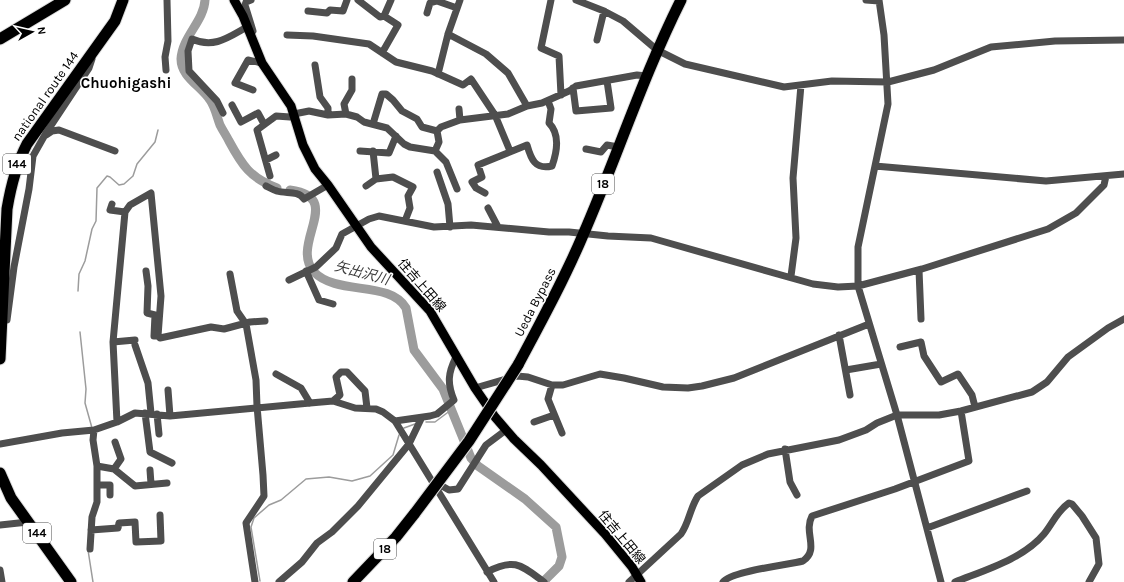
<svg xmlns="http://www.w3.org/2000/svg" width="1124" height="582" viewBox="0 0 1124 582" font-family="Karla,'Noto Sans JP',sans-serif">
  <rect width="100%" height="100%" fill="#fff"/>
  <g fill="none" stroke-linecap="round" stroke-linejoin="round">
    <path stroke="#9c9c9c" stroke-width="1.5" d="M78 291 79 274 85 261 92 229 96 221 97 188 107 176 110 177 119 185 124 184 133 176 137 164 155 142 158 130
      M80 332 86 389 85 403 92 428
      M426 422H435L451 410
      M404 428 415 424
      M88 550 93 582
      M260 581 251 527 254 518 269 505 281 500 306 479 329 477 352 481 370 476 393 455 399 435"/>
    <path stroke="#9c9c9c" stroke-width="9" d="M205 0C204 21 182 37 181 59 181 77 201 86 210 100 215 107 217 117 220 125 223 131 226 135 229 141 242 165 250 178 277 188
      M290 190C346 197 289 244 314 272 337 296 390 280 406 308L414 350 443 389 471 458 478 466 525 499 556 527 562 557 559 566 543 582"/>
    <defs>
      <path id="major" d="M234 0 243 16 262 63 291 106 303 145 315 169 328 185 371 247 430 311 475 388 495 417 514 439 541 465 605 534 632 567 641 582"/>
      <path id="highway" d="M0 39 65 0
        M0 359 7 209C11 185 16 165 27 144L115 21 123 0
        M518 365C541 322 564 280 583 235 617 157 643 76 681 0
        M0 473 11 498 71 582
        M353 582 396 537 415 513"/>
    </defs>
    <use href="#major" stroke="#dbdbdb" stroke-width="11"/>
    <use href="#highway" stroke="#dbdbdb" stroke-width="13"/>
    <path stroke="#4e4e4e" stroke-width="7" d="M251 0 246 2 245 5 253 31
      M358 0 380 17 384 16 398 25 382 53
      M551 0 541 48 559 56 561 95
      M576 0 604 11 623 21 657 50 685 64 784 87 832 81 888 82 934 70 991 47 1055 41 1124 40
      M866 0 879 1
      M879 0 884 35 888 104 858 247V286L897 415 941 582
      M308 11 327 13 330 10 343 11 347 0
      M427 13 430 3 437 1 457 8
      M384 16 391 0
      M448 34 486 54 508 73 527 106
      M287 35 313 36 369 44 396 62 432 71 463 85 471 79 495 115 510 151
      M597 40 604 11
      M315 65 320 97 328 108V115
      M166 70 165 57 168 41 167 0
      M438 74 448 34 460 0
      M573 88 576 111 611 108 607 81
      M253 90 235 83 248 60 262 63
      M232 105 241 122 258 113 264 124
      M459 109 460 120
      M223 113 217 101 189 71 188 51 192 39C214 49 229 37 247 27
      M346 114 344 104 352 90V79
      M373 124 382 94H386L393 100 402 111 417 119 422 127 437 131 441 127 460 120 508 114 527 106 542 103 569 91 576 86 637 75 646 76
      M46 135 52 131 59 130 115 151
      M586 149 601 152 607 145 618 147
      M360 151 389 153 396 136
      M373 151 376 179 393 177 413 187 408 196 410 208 405 221
      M435 151 439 142 437 131
      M266 160 276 155
      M875 166 1046 181 1124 174
      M437 172 448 204 450 227
      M270 176 257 130 276 116 290 117 294 114 309 111 328 115 346 114 357 117 364 122 387 128 404 144 410 147 435 151 446 162 457 189
      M266 186C270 188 273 190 277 191 286 194 298 190 304 199L328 185
      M366 186 376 179
      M485 193 476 188 472 182 482 177 478 165 527 145C531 159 535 170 552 166 557 152 560 134 549 123L551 109 548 101
      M112 204 110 210 125 212
      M488 208 498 227
      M919 270 921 319
      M146 271 148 286 147 313 155 315 154 336H158
      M306 271 319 300 333 304
      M230 274 237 311 246 324 256 380 257 406 263 475 264 496 246 523 255 582
      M791 276 796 238 793 178 801 85
      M289 280 316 267 336 248 342 234 369 219 379 216 434 227 471 225 549 232H569L608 236 651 238 813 284 838 287 858 286 922 269 1048 229 1076 213 1104 185 1106 176
      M3 320H7L14 267 29 189 33 156 46 133 89 68 92 59 90 57
      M839 335 850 395
      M113 342 135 340
      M135 345 148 383 151 413
      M900 347 921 342 924 356 941 382 958 374 972 395 975 407
      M846 370 881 364
      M276 374 301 388 310 403
      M552 385 548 399 562 433
      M475 388 517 376 528 377 552 385H563L600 374 624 378 663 387 688 388 702 386 734 378 869 324
      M168 390 170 416
      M333 401 340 395 336 377 341 372H347L365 391 367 408
      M145 413 150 452 172 463
      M157 414 159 434
      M395 421 430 416 437 414 454 400C447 383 448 373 456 357
      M117 422 113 342 125 212 130 205 151 193 161 296 158 336 160 338 211 327 224 329 250 322 265 321
      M534 422 554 415
      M0 444 62 433 94 430 117 422 135 413 170 416 310 403 333 401 355 408 376 409 383 412 395 421 494 582
      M785 449 790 482 797 495
      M97 466 114 469 135 486 167 483
      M114 469 121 459 115 442
      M150 470 151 484
      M435 482 449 490 458 489 486 445 506 430
      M97 485H110V495
      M0 525 28 522
      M927 528 1027 491
      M91 530 118 528 119 523 135 522 136 542 161 541 160 515
      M90 549 92 517 97 502V466L93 440 94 430
      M0 570 2 582
      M487 572C515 557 522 566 544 582
      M279 582 302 562 317 543 332 532 358 506 409 444 421 419
      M629 582 681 534C689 523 690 508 698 496L742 465 768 454 839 440 866 430 877 423 897 415H939L961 411 1032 392 1047 382 1068 357 1108 328 1124 319
      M723 582C731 571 787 565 803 561 820 549 803 533 812 516L895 489 969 461 961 411
      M955 582C985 570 1023 559 1044 534 1053 523 1057 511 1069 503L1072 504 1082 516 1096 538 1099 564 1089 582"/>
    <use href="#major" stroke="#000" stroke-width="9"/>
    <use href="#highway" stroke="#000" stroke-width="11"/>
    <defs>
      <path id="highway-bridge" d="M415 513 469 441 518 365"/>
    </defs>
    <use href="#highway-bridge" stroke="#dbdbdb" stroke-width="13" stroke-linecap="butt"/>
    <use href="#highway-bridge" stroke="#000" stroke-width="11"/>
  </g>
  <g text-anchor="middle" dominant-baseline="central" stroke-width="3" stroke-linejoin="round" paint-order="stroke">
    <g fill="#fff" stroke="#4c4c4c" stroke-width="1">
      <rect x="3" y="154" width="28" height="20" rx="3"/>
      <rect x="592" y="174" width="22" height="20" rx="3"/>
      <rect x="23" y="523" width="28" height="20" rx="3"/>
      <rect x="374" y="539" width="22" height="20" rx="3"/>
    </g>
    <g font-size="12" font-weight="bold" fill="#000">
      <text x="17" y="164">144</text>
      <text x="603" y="184">18</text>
      <text x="37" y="533">144</text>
      <text x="385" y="549">18</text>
    </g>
    <g font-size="13" fill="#000" stroke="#fff">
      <text transform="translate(45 96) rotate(-55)">national route 144</text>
      <text transform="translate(422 285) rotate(49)">住吉上田線</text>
      <text transform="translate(535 302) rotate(-63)">Ueda Bypass</text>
      <text transform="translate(622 537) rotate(50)">住吉上田線</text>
    </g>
    <g font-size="14" font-style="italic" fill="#3d3d3d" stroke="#fff">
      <text transform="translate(362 273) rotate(15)">矢出沢川</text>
    </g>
    <g font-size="15" font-weight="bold" fill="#000" stroke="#fff">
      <text x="126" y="83">Chuohigashi</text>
    </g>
  </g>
  <g transform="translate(32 32) rotate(82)" stroke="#ffffff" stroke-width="3" paint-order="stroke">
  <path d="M0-3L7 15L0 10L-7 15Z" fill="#000000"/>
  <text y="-6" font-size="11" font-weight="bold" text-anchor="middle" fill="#000000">N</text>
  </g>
</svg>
